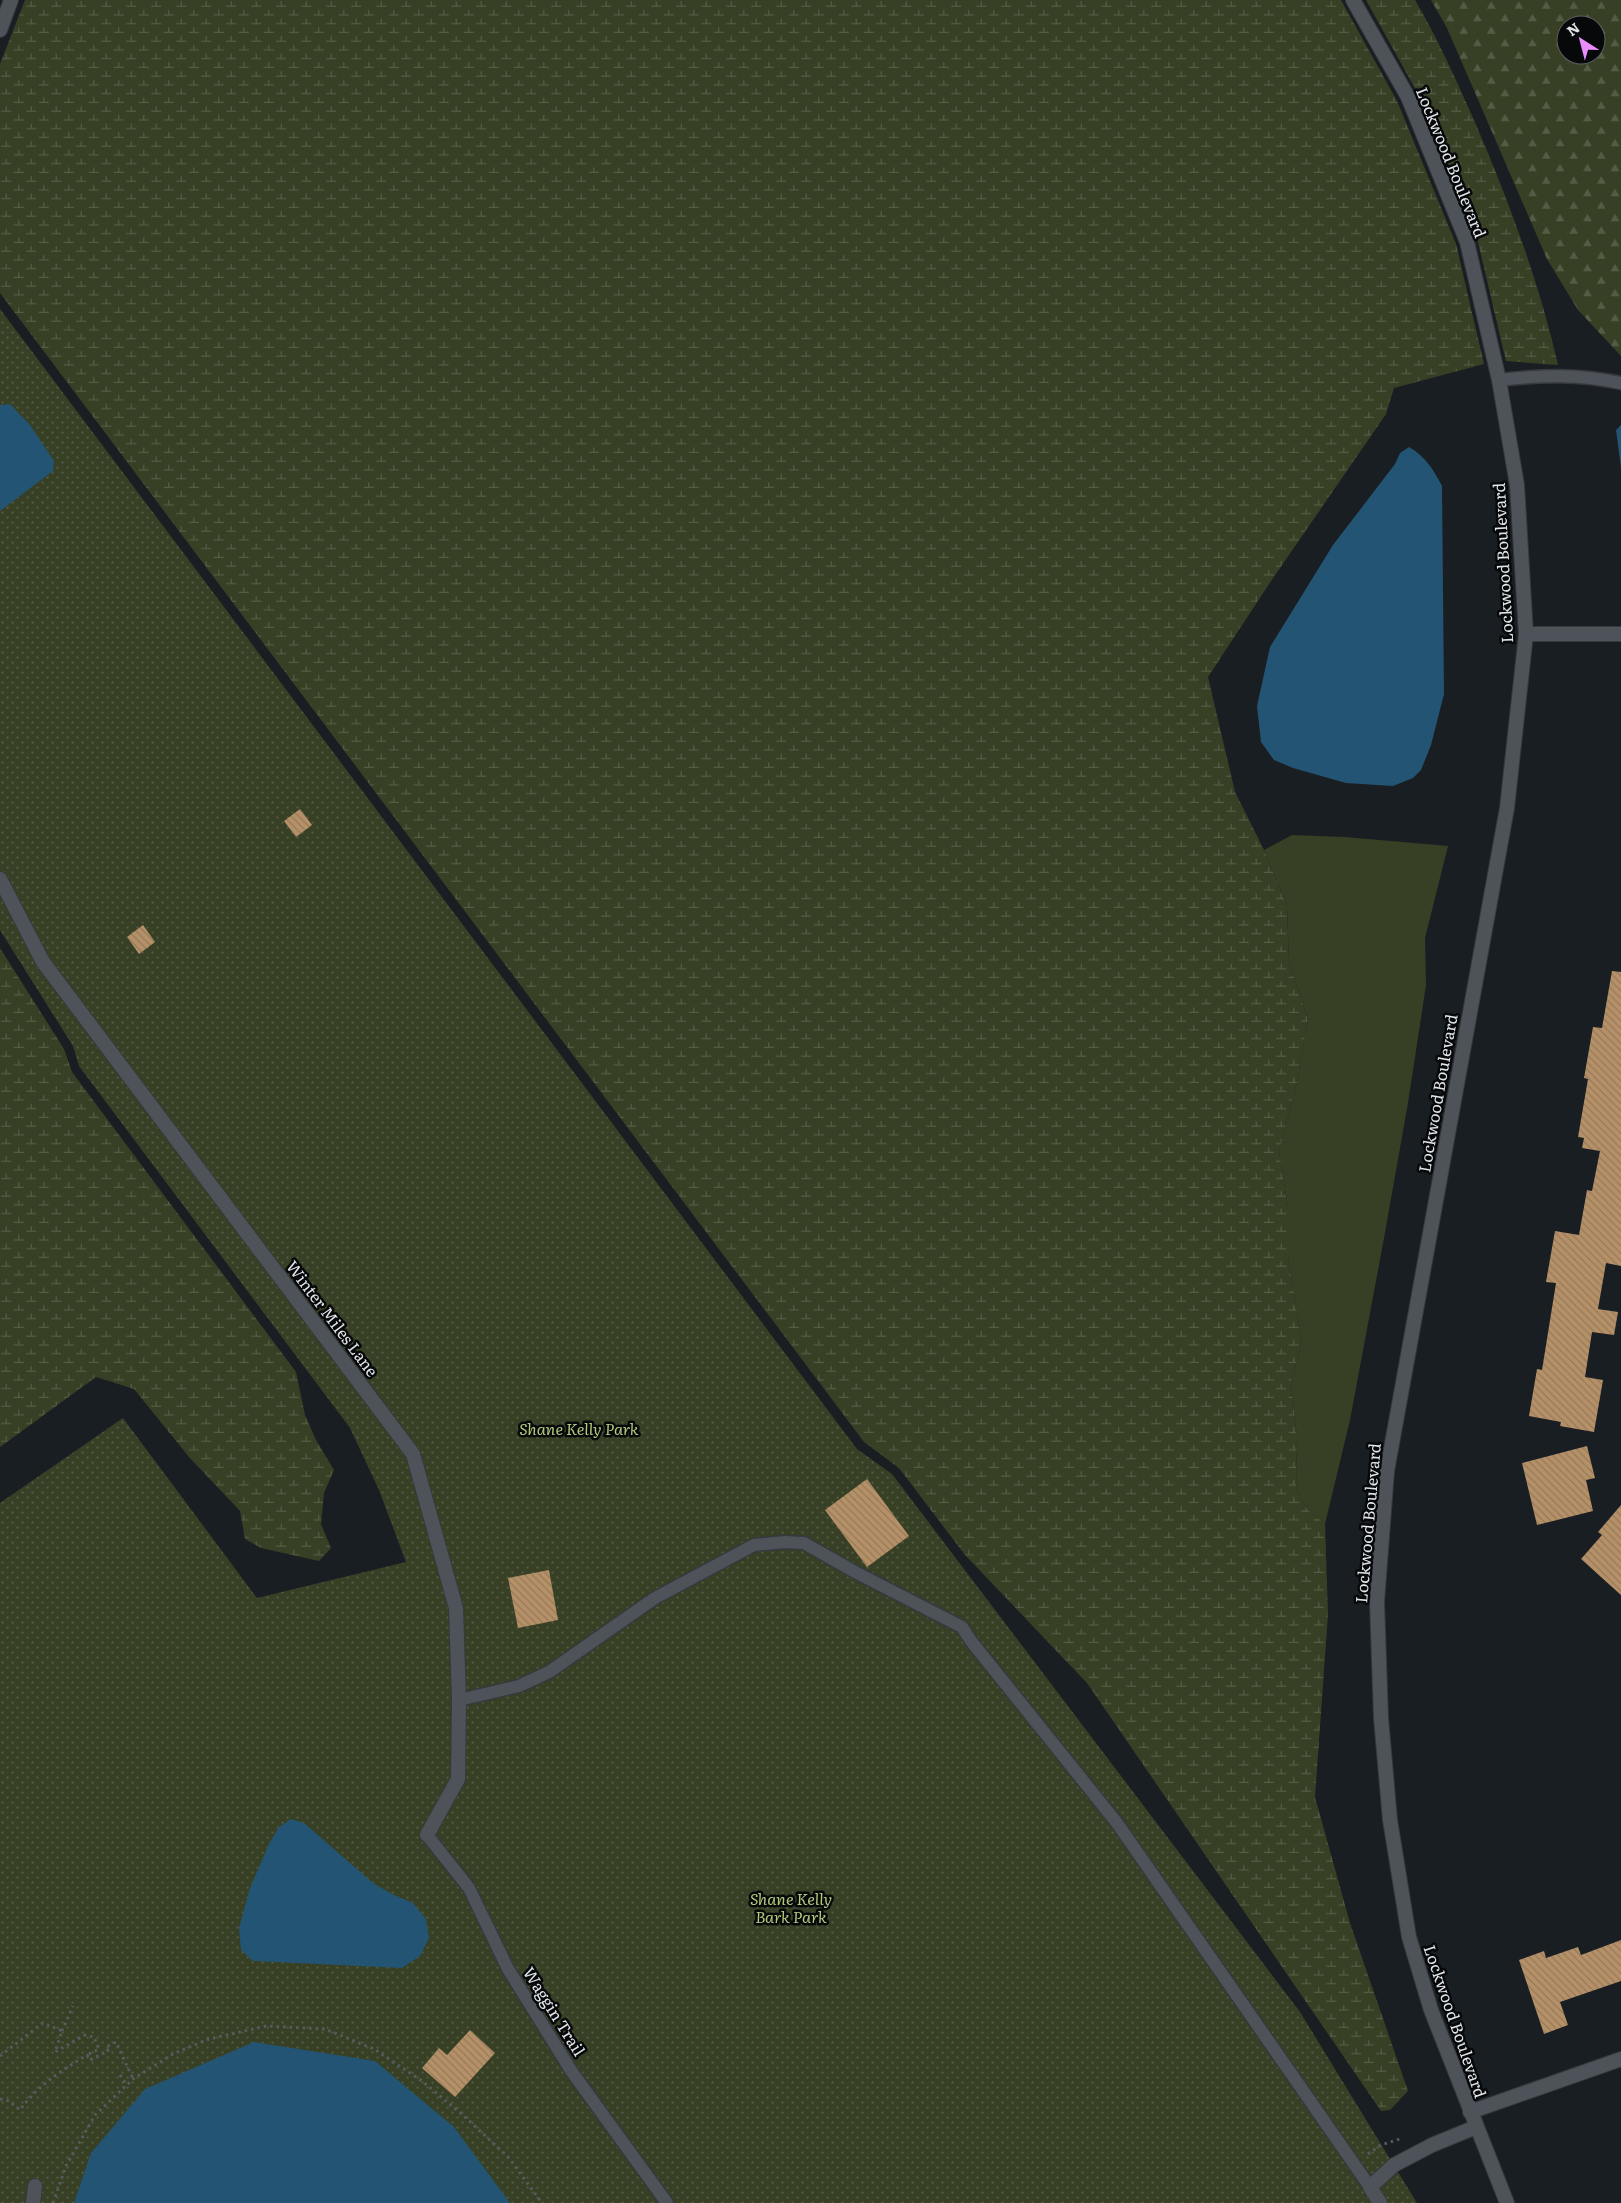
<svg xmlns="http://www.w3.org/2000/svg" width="1621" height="2203" viewBox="0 0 1621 2203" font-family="Literata,serif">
  <defs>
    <pattern id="forest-firs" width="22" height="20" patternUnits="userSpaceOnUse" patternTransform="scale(1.25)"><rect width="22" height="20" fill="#374025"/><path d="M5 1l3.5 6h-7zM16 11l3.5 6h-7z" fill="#545c45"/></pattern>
    <pattern id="wetland-marsh" width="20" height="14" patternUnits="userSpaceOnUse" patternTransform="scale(1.25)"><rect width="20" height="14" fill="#374025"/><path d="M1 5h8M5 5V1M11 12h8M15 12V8" fill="none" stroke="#545c45"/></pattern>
    <pattern id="park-dots" width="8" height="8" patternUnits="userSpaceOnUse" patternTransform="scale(1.25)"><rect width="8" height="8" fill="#374025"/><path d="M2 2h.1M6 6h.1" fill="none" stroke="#545c45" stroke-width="1.8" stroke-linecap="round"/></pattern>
    <pattern id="building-back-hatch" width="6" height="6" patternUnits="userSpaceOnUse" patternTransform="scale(1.25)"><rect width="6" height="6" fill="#b69167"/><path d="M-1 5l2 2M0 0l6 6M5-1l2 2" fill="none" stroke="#947a5d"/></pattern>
  </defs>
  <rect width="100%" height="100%" fill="#191e23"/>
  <path fill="#374025" d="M1292 835 1345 837 1448 846 1425 938 1426 985 1408 1103 1384 1238 1350 1420 1325 1524 1307 1509 1296 1489 1297 1437 1291 1383 1302 1341 1288 1258V1207L1279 1151 1297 1082 1308 1019 1289 962 1287 905 1264 850Z"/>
  <path fill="url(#forest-firs)" fill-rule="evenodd" d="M1431 0H1621V356L1578 310 1547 259 1447 28ZM1566 25H1596V55H1566Z"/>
  <path fill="url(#wetland-marsh)" d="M25 0H1341L1397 101 1456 244 1484 364 1394 388 1386 414 1269 584 1208 677 1235 792 1264 850 1287 905 1289 962 1308 1019 1297 1082 1279 1151 1288 1207V1258L1302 1341 1291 1383 1297 1437 1296 1489 1307 1509 1325 1524 1328 1614 1315 1797 1350 1923 1408 2091 1390 2110 1381 2111 1087 1683 965 1555 899 1468 864 1442 0 293V64Z
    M1366 0H1415C1438 39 1455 78 1474 120 1508 199 1539 281 1558 365L1506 361 1477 238 1417 92Z
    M0 948 64 1049 72 1072 296 1372 305 1415 316 1440 334 1470 324 1493 321 1524 331 1548 319 1561 261 1548 245 1539 240 1511 189 1457 134 1389 96 1377 0 1447Z"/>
  <path fill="url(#park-dots)" d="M0 309 857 1449 892 1474 1300 2012 1417 2203H0V1503L123 1418 257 1598 406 1562 379 1490 350 1428 79 1066 73 1046 0 930Z"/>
  <path fill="#235473" d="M10 404 30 425 54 461 53 471 0 511V405Z
    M1621 425V468L1616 430Z
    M1409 447C1426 457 1433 469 1442 486L1444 694 1431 745 1421 770 1413 778 1393 786 1346 783 1293 768 1274 760 1261 742 1257 706 1270 647 1333 545 1395 464 1400 453Z
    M291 1819 304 1823 373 1883 392 1894 413 1903 426 1919 429 1938 420 1956 402 1968 253 1961 241 1950 239 1928 250 1888 269 1844 279 1827Z
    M254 2042 375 2061 454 2127 510 2203H74L91 2153 145 2089Z"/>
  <path fill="url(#building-back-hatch)" d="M300 809 312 825 296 837 284 821Z
    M143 925 155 942 139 954 127 937Z
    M1612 971 1621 972V1266L1606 1263 1598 1309 1618 1312 1614 1335 1592 1332 1585 1377 1603 1380 1594 1432 1560 1426 1561 1422 1529 1416 1537 1369 1542 1370 1556 1283 1546 1282 1555 1231 1579 1235 1587 1190 1592 1191 1600 1151 1582 1148 1584 1138 1578 1137 1588 1079 1584 1078 1593 1027 1602 1028Z
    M1587 1446 1595 1478 1586 1480 1593 1511 1537 1525 1522 1463Z
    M867 1479 909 1536 867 1567 825 1510Z
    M1621 1505V1595L1581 1559 1602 1535 1598 1532Z
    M549 1570 558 1620 518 1628 508 1578Z
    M1621 1940V1981L1560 2002 1568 2025 1544 2034 1519 1960 1544 1951 1546 1958 1578 1947 1581 1955Z
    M470 2030 495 2053 455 2097 422 2068 439 2048 447 2055Z"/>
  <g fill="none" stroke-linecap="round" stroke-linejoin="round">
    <defs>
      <path id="service" d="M1499 380C1543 375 1577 374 1621 383
        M459 1700 519 1686 549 1672 655 1598 754 1545 785 1542 804 1543 855 1572 962 1627 971 1641 1117 1823 1370 2187
        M427 1835 469 1888 508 1969 572 2072 667 2203"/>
      <path id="minor" d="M1526 634H1621
        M0 879 43 962 413 1454 456 1608 459 1700 458 1779 427 1835
        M1470 2112 1621 2059
        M33 2203 35 2186
        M1380 2203 1370 2187 1394 2165 1432 2145 1476 2127"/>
      <path id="tertiary" d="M1353 0 1408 97 1467 242 1499 380 1517 485 1526 634 1507 808 1387 1471 1377 1602 1381 1718 1390 1820 1409 1937 1431 2010 1507 2203"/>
      <path id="secondary" d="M0 30 11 0"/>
    </defs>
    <use href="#service" stroke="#36393d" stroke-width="15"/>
    <use href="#minor" stroke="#36393d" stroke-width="16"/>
    <use href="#tertiary" stroke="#36393d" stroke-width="16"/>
    <use href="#secondary" stroke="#36393d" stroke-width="16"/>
    <path stroke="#565b5f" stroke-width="3" stroke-dasharray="2.5 4" stroke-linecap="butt" d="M62 2031 73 2006
      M0 2056 43 2023 62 2031 55 2052 85 2035 94 2037 99 2049 87 2055
      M120 2075 127 2085
      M0 2099 9 2101 20 2110C38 2085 61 2071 87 2055L90 2060 108 2051 106 2047 116 2042 133 2079
      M1368 2154 1381 2145 1403 2138
      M53 2203 66 2166 95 2115 133 2079 173 2054 209 2039 266 2026 325 2029 374 2049 422 2081 464 2116 509 2158 542 2203"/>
    <use href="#service" stroke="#4d5358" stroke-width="12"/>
    <use href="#minor" stroke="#4d5358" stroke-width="14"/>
    <use href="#tertiary" stroke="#4d5358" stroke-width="14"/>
    <use href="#secondary" stroke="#4d5358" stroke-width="14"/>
  </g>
  <g text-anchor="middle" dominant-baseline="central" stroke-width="5" stroke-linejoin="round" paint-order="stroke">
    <g font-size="16" fill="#e2e6e9" stroke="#06080a">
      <text transform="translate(1452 162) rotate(68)">Lockwood Boulevard</text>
      <text transform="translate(1502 563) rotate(-93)">Lockwood Boulevard</text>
      <text transform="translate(1437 1093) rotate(-80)">Lockwood Boulevard</text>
      <text transform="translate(333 1318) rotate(53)">Winter Miles Lane</text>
      <text transform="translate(1367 1523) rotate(-85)">Lockwood Boulevard</text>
      <text transform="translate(555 2011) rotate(58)">Waggin Trail</text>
      <text transform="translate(1456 2021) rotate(71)">Lockwood Boulevard</text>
    </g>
    <g font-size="16" font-style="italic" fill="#b2ca7e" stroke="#06080a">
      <text x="579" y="1428">Shane Kelly Park</text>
      <text x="791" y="1898">Shane Kelly<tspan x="791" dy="18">Bark Park</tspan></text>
    </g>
  </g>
  <g transform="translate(1581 40) rotate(324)"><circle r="24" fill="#06080a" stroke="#5e6163"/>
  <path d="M0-4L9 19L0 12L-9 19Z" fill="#e98dfd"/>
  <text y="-8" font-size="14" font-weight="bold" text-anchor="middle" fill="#e2e6e9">N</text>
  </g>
</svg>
